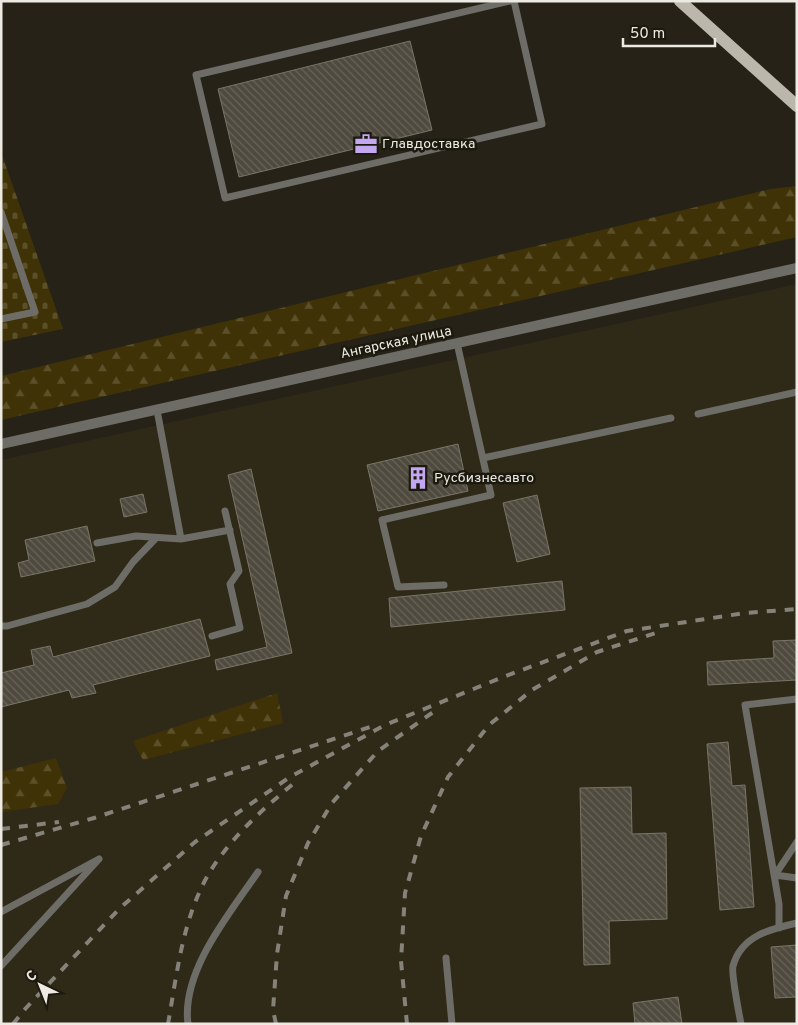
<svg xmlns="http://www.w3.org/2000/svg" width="798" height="1025" viewBox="0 0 798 1025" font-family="Overpass,sans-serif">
  <defs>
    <pattern id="forest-firs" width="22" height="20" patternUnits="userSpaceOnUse" patternTransform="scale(1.25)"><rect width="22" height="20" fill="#3f3206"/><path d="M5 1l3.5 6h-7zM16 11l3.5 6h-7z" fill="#5b502a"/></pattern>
    <pattern id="cemetery-stones" width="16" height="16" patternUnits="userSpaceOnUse" patternTransform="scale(1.25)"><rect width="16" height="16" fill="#3f3206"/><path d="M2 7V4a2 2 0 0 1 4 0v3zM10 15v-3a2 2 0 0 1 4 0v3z" fill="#5b502a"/></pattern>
    <pattern id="building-back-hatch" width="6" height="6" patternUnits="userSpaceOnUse" patternTransform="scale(1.25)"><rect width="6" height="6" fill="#4e4a3e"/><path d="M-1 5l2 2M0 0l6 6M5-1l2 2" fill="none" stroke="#68645a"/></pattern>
  </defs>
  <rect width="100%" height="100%" fill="#262217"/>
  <path fill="#2f2918" d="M797 284V1024H1V460Z"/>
  <path fill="url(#forest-firs)" d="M797 186V237L1 420V376L770 189Z
    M277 693 283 723 143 760 133 741Z
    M56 758 67 788 58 804 1 812V772Z"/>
  <path fill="url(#cemetery-stones)" d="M1 152 63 329 1 342Z"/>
  <path fill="url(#building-back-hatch)" stroke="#797567" d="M410 41 432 130 239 177 218 89Z
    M458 444 468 491 378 511 367 465Z
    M251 469 292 653 217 670 215 660 267 647 228 475Z
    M143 494 147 512 124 517 120 499Z
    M537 495 550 554 517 562 503 503Z
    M87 526 95 561 21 577 18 563 29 560 25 540Z
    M562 581 565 610 391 627 389 598Z
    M200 619 210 656 93 685 96 693 72 698 69 690 1 707V673L34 665 31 650 50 646 53 657Z
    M797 640V680L708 685 707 662 774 658 773 641Z
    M728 742 732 786 745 785 754 907 720 910 707 744Z
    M631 787 632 834 666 833 667 919 609 921 610 964 584 965 580 788Z
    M797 945V997L775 998 771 947Z
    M678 997 682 1024H635L633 1003Z"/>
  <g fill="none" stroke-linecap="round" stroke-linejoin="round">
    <path stroke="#6e6c66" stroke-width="7" d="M510 1 196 75 225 198 542 124 514 1
      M1 212 35 312 1 319
      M157 410 181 539 230 530
      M698 414 797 392
      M483 458 671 418
      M97 543 136 536 181 539
      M444 585 398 587 382 520 491 495 457 343
      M1 626H7L87 604 115 587 133 562 156 538
      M212 636 240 628 230 584 239 571 225 511
      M775 875 797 842
      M775 875 797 878
      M1 912 99 859 1 966
      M779 928V904L745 705 797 699
      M446 958 452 1024
      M188 1024C181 971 230 913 258 872
      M741 1024C739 1013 731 973 733 966 741 936 770 929 797 923"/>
    <path stroke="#6e6c66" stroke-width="10" d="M1 444 797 268"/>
    <path stroke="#bbb7ab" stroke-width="12" d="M680 1 797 106"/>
    <path stroke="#858279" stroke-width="4" stroke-dasharray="9 9" stroke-linecap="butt" d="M1 829 59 822
      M1 845 94 818 370 727
      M13 1024 26 1008 119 909 195 842 290 777 385 725 503 677 627 631 745 613 797 609
      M168 1024C178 968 184 904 220 857 242 827 270 803 299 779
      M276 1024 273 1010 277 954 286 896 308 843 332 803 378 751 439 708
      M407 1024 401 961 405 893 421 836 448 777 489 725 532 690 597 652 662 631"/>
  </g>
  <defs>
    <symbol id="office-bare" viewBox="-9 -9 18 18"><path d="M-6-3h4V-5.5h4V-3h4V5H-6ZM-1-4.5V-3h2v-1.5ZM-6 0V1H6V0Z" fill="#c4a7f1" stroke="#1c190e" stroke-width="2.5" paint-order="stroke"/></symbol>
    <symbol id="building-bare" viewBox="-9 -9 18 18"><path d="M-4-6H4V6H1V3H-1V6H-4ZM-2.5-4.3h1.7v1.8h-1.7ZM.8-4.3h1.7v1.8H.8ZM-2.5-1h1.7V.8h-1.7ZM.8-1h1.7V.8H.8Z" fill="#c4a7f1" stroke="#1c190e" stroke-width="2.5" paint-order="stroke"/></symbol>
  </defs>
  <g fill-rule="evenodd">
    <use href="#office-bare" x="350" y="128" width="32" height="32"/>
    <use href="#building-bare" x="402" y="462" width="32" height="32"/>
  </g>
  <g text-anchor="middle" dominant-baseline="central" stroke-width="5" stroke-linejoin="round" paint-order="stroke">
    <g font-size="14" fill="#eceae3" stroke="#1c190e" text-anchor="start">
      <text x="382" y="144">Главдоставка</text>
      <text x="434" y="478">Русбизнесавто</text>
    </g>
    <g font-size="14" fill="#eceae3" stroke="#1c190e">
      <text transform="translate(396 343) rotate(-12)">Ангарская улица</text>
    </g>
  </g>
  <rect width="798" height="1025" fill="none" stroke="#eceae3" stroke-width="5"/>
  <g transform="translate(40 985) rotate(317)" stroke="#1c190e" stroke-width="4" paint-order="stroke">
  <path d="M0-4L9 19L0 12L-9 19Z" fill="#eceae3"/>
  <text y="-8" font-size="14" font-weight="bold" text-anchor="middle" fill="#eceae3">С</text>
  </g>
  <path d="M623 38v8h92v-8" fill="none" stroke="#eceae3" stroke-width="2.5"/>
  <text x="630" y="38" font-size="15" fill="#eceae3" stroke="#1c190e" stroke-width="4" paint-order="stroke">50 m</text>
</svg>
